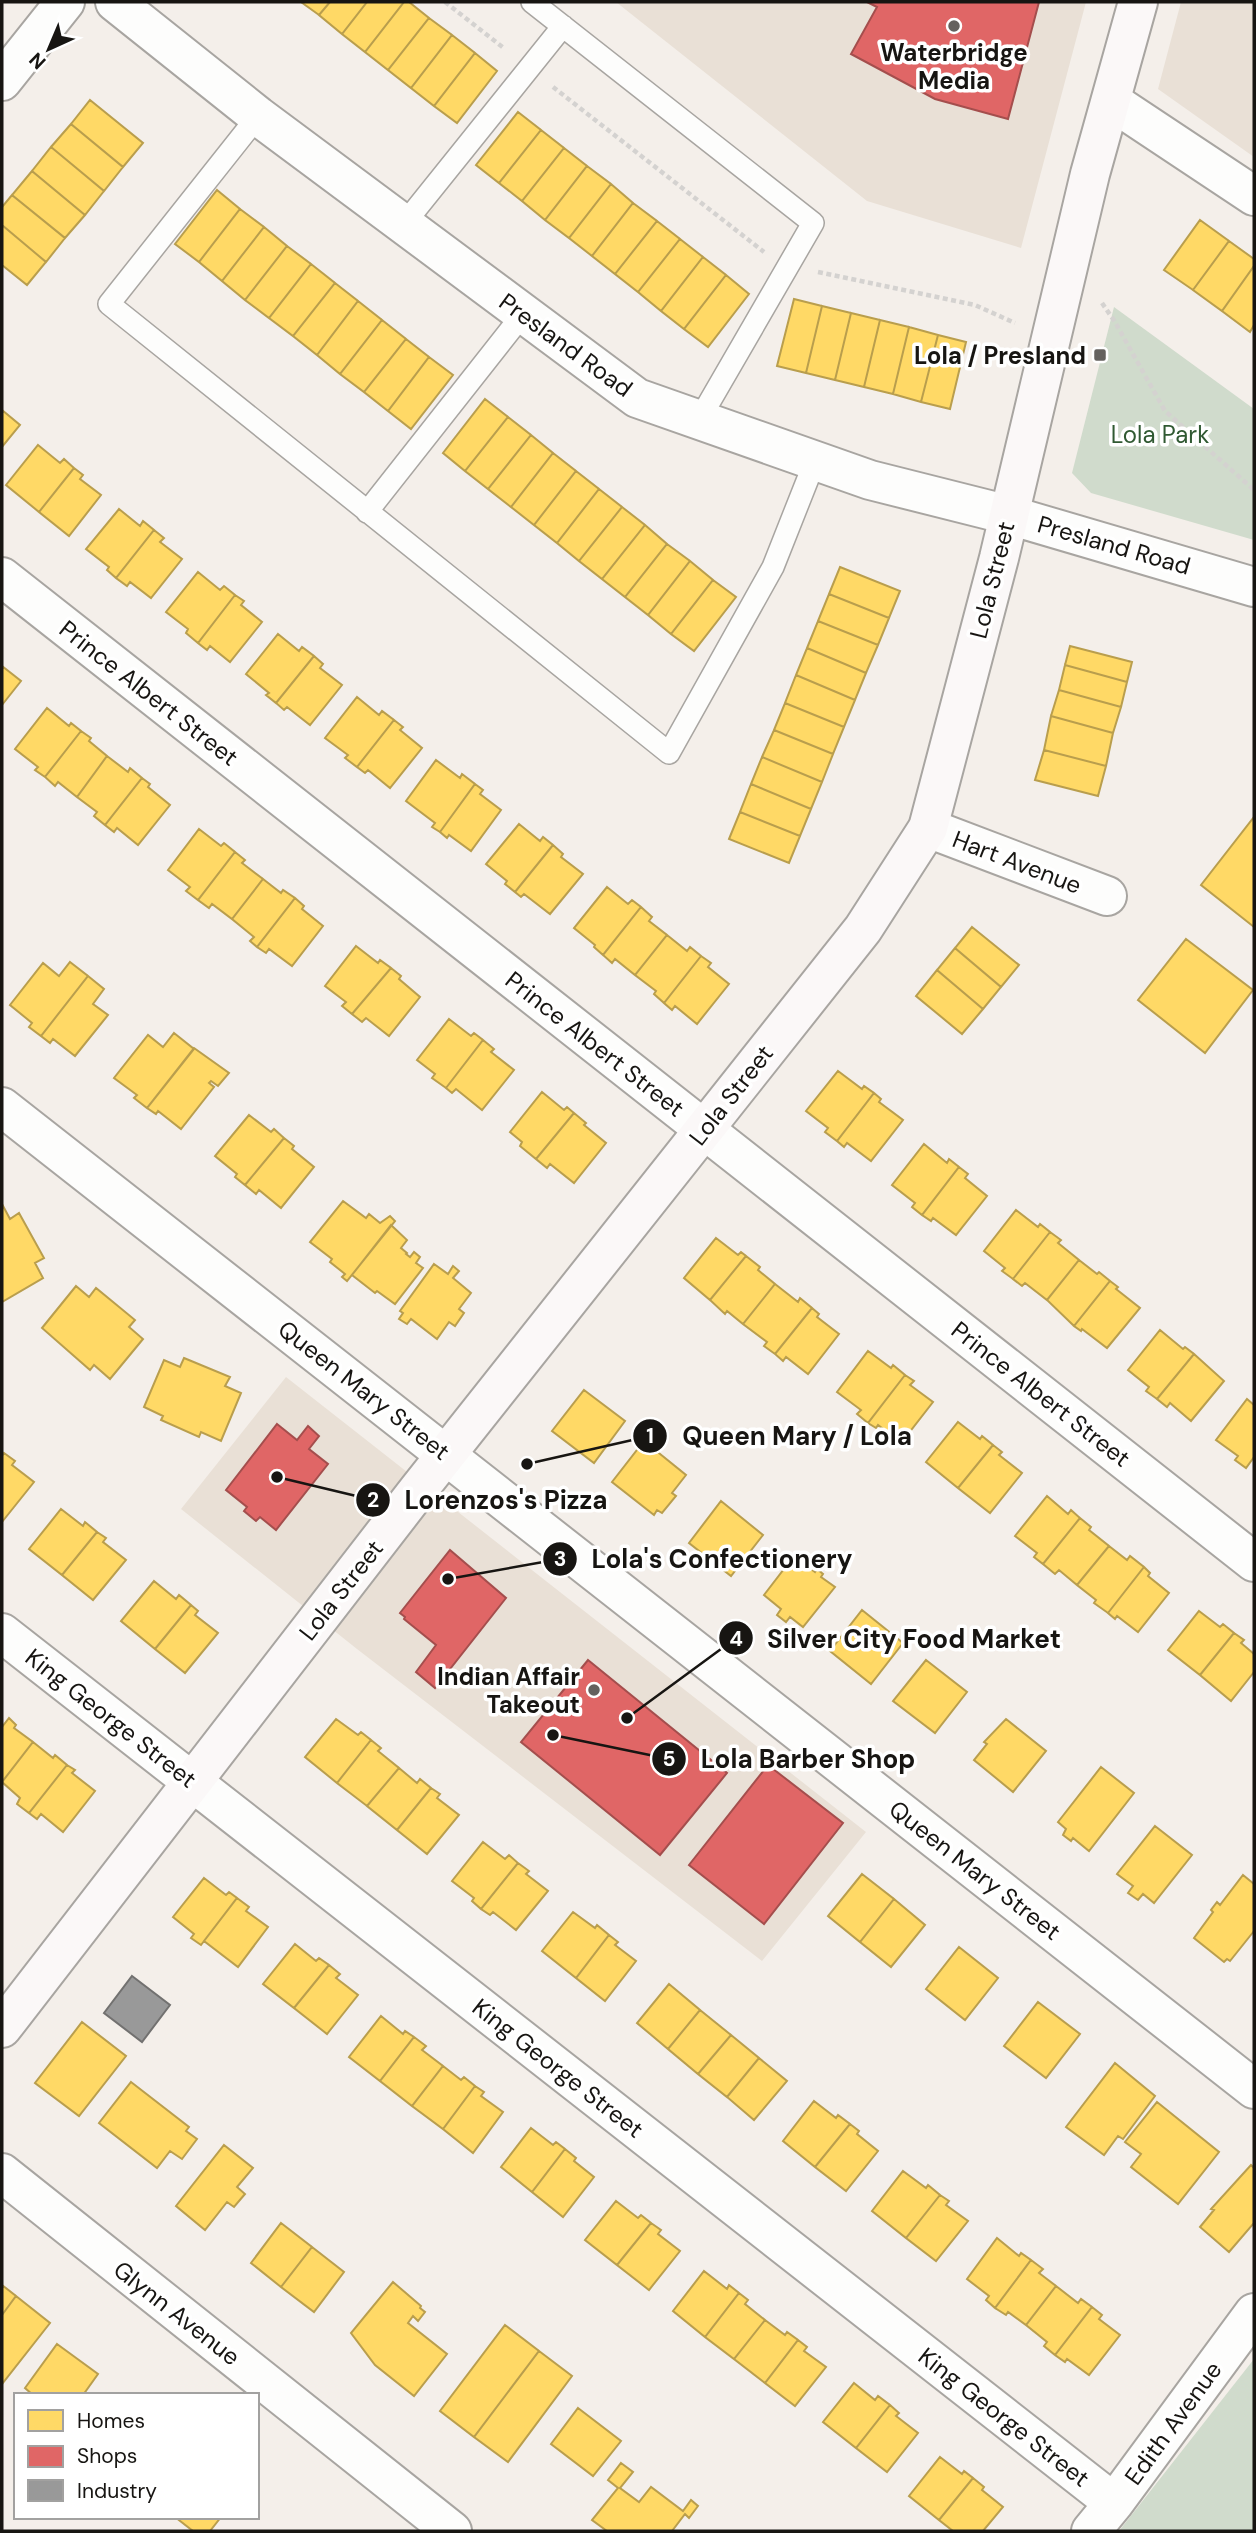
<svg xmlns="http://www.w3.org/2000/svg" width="1256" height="2533" viewBox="0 0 1256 2533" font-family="'DM Sans',sans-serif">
  <rect width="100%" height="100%" fill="#f4efea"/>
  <path fill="#e9e0d6" d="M616 2H1086L1021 248 867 201Z
    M1181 2H1254V157L1158 89Z
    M286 1377 866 1832 762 1961 357 1649 181 1509Z"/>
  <path fill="#d0dbcc" d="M1114 307 1254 409V540L1091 493 1072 473Z
    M1254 2359V2531H1119Z"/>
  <path fill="#ffd966" stroke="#b99e4d" stroke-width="2" d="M301 2H330L319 15Z
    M330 2H367L342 34 319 15Z
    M367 2H404L365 52 342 34Z
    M404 2H409L429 18 388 70 365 52Z
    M429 18 452 35 411 88 388 70Z
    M452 35 475 53 434 106 411 88Z
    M475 53 497 71 457 123 434 106Z
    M90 100 143 143 123 167 71 124Z
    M518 112 541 130 499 183 476 165Z
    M71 124 123 167 104 191 51 147Z
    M541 130 564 148 522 201 499 183Z
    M51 147 104 191 85 215 32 171Z
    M564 148 587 166 545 220 522 201Z
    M587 166 611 184 569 238 545 220Z
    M32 171 85 215 65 238 12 195Z
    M611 184 633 203 592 256 569 238Z
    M217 190 240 209 199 262 175 244Z
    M12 195 65 238 46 262 2 225V207Z
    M633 203 657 221 615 274 592 256Z
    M240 209 264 227 222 281 199 262Z
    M1200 220 1229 241 1193 290 1164 270Z
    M657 221 680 239 638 292 615 274Z
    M2 225 46 262 27 285 2 265Z
    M264 227 287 246 245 300 222 281Z
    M680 239 703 257 661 311 638 292Z
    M1229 241 1254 259V266L1222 311 1193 290Z
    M287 246 311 264 269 318 245 300Z
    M703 257 726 275 684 329 661 311Z
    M311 264 335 283 293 336 269 318Z
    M1254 266V325L1250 332 1222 311Z
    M726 275 749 294 708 347 684 329Z
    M335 283 358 301 317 355 293 336Z
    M794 299 822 306 806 373 777 366Z
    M358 301 382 320 340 374 317 355Z
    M822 306 851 313 835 380 806 373Z
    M851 313 880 320 864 387 835 380Z
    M382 320 406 339 364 392 340 374Z
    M880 320 909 327 893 394 864 387Z
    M909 327 938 335 921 402 893 394Z
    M938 335 966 342 950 409 921 402Z
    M406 339 429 357 388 411 364 392Z
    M429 357 453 375 411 429 388 411Z
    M485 399 508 417 465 471 443 453Z
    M2 410 20 425 2 447Z
    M508 417 531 435 488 489 465 471Z
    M531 435 553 453 511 507 488 489Z
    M38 445 60 463 64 459 74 468 39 512 6 485Z
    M553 453 576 471 534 525 511 507Z
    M74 468 83 475 80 479 101 495 69 536 39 512Z
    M576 471 599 489 557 543 534 525Z
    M599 489 622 507 579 561 557 543Z
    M622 507 645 525 602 579 579 561Z
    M119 509 140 526 143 521 154 530 116 578 107 570 109 567 86 549Z
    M645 525 667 544 625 597 602 579Z
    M154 530 164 538 160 542 182 559 151 598 130 582 127 586 116 578Z
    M667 544 690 561 648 615 625 597Z
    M690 561 713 580 671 634 648 615Z
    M840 567 900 591 889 618 829 594Z
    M198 572 220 590 224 586 235 595 198 643 186 633 188 629 166 612Z
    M713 580 736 597 694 651 671 634Z
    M829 594 889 618 878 645 818 621Z
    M235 595 244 601 241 605 262 622 230 662 210 646 207 650 198 643Z
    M818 621 878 645 866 673 807 648Z
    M278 634 299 651 302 647 314 656 276 703 266 695 269 693 246 674Z
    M1070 646 1132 662 1127 682 1065 665Z
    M807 648 866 673 855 700 796 675Z
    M314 656 323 664 320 668 342 685 310 725 287 707 284 710 276 703Z
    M1065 665 1127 682 1121 707 1059 690Z
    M2 666 21 681 2 705Z
    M796 675 855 700 844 727 785 703Z
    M1059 690 1121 707 1113 733 1051 716Z
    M357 697 379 715 382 711 394 720 357 767 345 758 348 755 325 738Z
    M785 703 844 727 833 754 774 730Z
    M47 708 69 726 71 723 81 731 45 777 35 770 38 767 15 749Z
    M1051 716 1113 733 1106 766 1044 750Z
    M394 720 403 727 400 730 422 748 390 788 368 770 365 773 357 767Z
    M774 730 833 754 822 782 762 757Z
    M81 731 91 738 89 741 107 756 77 797 58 782 55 786 45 777Z
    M1044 750 1106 766 1098 796 1035 780Z
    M107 756 128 772 130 768 142 778 105 825 94 816 97 812 77 797Z
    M762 757 822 782 811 809 751 784Z
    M436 760 460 778 462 774 475 784 440 832 432 827 435 823 406 801Z
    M142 778 150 784 148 787 170 805 138 845 117 828 114 832 105 825Z
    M475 784 483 790 480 794 501 810 471 851 449 835 447 838 440 832Z
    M751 784 811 809 800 836 740 812Z
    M740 812 800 836 789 863 729 839Z
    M1254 817V927L1201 885Z
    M519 824 540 841 543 837 553 845 515 892 505 884 507 881 486 864Z
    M199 829 221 846 224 843 235 852 198 900 186 891 190 887 168 870Z
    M553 845 563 854 561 857 583 874 550 914 524 894 521 897 515 892Z
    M235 852 245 860 242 863 263 879 232 919 212 904 209 908 198 900Z
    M263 879 281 893 283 890 295 898 257 947 250 941 254 937 232 919Z
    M607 887 628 904 632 900 641 907 603 955 594 947 595 945 574 928Z
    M295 898 304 906 302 909 323 926 292 966 269 949 266 953 257 947Z
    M641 907 652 917 649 921 667 935 635 975 615 959 612 963 603 955Z
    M972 927 1019 965 1001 987 955 948Z
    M667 935 687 951 690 947 701 956 664 1003 654 994 656 991 635 975Z
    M1186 939 1253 990 1205 1053 1138 1000Z
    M356 946 378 963 380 960 391 968 352 1014 342 1006 346 1002 325 986Z
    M955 948 1001 987 983 1009 937 970Z
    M701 956 711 963 708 967 729 984 697 1024 675 1006 672 1010 664 1003Z
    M70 962 88 976 41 1036 29 1027 32 1023 10 1005 43 963 59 976Z
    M391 968 401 976 399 979 420 997 389 1036 366 1018 362 1022 352 1014Z
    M937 970 983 1009 962 1034 916 996Z
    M88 976 104 989 93 1004 108 1015 75 1056 53 1039 50 1043 41 1036Z
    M449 1019 471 1036 474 1033 483 1040 446 1088 432 1078 435 1074 417 1060Z
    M174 1033 194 1049 147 1108 134 1098 137 1095 114 1078 148 1035 163 1047Z
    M483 1040 494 1049 491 1052 514 1070 482 1110 456 1089 452 1093 446 1088Z
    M194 1048 229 1073 218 1086 211 1081 209 1083 214 1087 181 1129 158 1111 156 1114 147 1108Z
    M838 1071 862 1089 864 1086 874 1093 837 1141 825 1132 828 1128 806 1111Z
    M542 1092 564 1110 567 1107 574 1113 536 1159 520 1146 522 1142 510 1132Z
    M874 1093 881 1099 879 1102 903 1120 871 1161 847 1143 844 1147 837 1141Z
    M574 1113 586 1123 584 1125 606 1143 574 1183 550 1164 547 1168 536 1159Z
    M249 1115 271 1132 274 1129 284 1138 245 1185 235 1177 237 1174 215 1156Z
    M284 1138 294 1146 292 1149 314 1167 281 1208 259 1190 256 1194 245 1185Z
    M924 1144 947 1163 949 1159 959 1167 922 1215 912 1207 915 1203 892 1185Z
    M959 1167 968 1174 965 1178 987 1196 956 1235 933 1218 931 1221 922 1215Z
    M343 1201 366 1218 369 1214 380 1223 390 1216 395 1221 347 1281 342 1277 345 1274 330 1262 332 1259 310 1242Z
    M2 1204 10 1219 19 1213 44 1258 35 1263 43 1278 2 1302Z
    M1016 1210 1038 1227 1040 1224 1050 1232 1013 1279 1002 1271 1005 1268 984 1251Z
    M391 1225 407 1240 401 1248 407 1253 406 1254 410 1257 414 1252 420 1257 416 1263 423 1268 395 1304 377 1291 375 1293 352 1275Z
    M1050 1232 1061 1240 1058 1243 1079 1260 1047 1300 1025 1283 1022 1286 1013 1279Z
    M716 1238 738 1255 741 1252 746 1256 710 1300 684 1278Z
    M746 1256 760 1267 758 1270 775 1284 743 1324 727 1311 725 1314 710 1300Z
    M1079 1260 1097 1274 1099 1272 1110 1281 1074 1326 1047 1300Z
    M434 1264 448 1274 453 1266 459 1271 453 1278 471 1293 459 1309 464 1313 455 1326 449 1322 437 1339 411 1319 407 1324 399 1319 403 1313 400 1311Z
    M1110 1281 1118 1287 1116 1289 1140 1308 1107 1348 1082 1329 1081 1331 1074 1326Z
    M775 1284 798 1302 800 1298 812 1308 775 1354 764 1346 767 1342 743 1324Z
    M76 1286 89 1297 96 1288 135 1320 129 1327 143 1339 110 1379 94 1365 90 1370 42 1328Z
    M812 1308 819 1314 817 1317 839 1334 808 1374 786 1357 783 1361 775 1354Z
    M1160 1330 1183 1349 1185 1347 1194 1354 1157 1399 1146 1391 1149 1387 1128 1370Z
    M868 1351 891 1368 893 1365 905 1375 868 1423 857 1414 861 1410 837 1392Z
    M1194 1354 1224 1381 1191 1421 1170 1403 1167 1407 1157 1399Z
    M184 1358 230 1377 225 1386 241 1393 221 1441 201 1432 199 1437 161 1420 163 1416 144 1407 164 1360 180 1367Z
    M905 1375 914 1381 910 1385 933 1402 901 1443 878 1425 876 1428 868 1423Z
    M584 1390 625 1421 594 1463 552 1431Z
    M1247 1399 1254 1405V1457L1246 1468 1235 1460 1238 1456 1216 1440Z
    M958 1422 980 1439 982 1436 993 1445 958 1488 926 1462Z
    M644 1441 686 1475 672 1493 676 1496 662 1513 657 1510 654 1515 612 1482Z
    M993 1445 1002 1452 999 1455 1022 1473 990 1513 958 1488Z
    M4 1453 15 1461 12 1465 34 1482 2 1522V1456Z
    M1047 1496 1068 1514 1071 1510 1080 1518 1043 1564 1034 1557 1037 1553 1015 1536Z
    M721 1501 763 1535 731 1576 689 1543Z
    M61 1509 83 1526 85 1522 97 1532 62 1575 29 1549Z
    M1080 1518 1091 1527 1089 1530 1109 1546 1077 1585 1059 1570 1055 1574 1043 1564Z
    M97 1532 106 1538 103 1542 126 1560 93 1600 62 1575Z
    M1109 1546 1127 1560 1130 1556 1144 1567 1108 1613 1094 1603 1096 1600 1077 1585Z
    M794 1556 815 1572 817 1569 823 1574 821 1577 835 1587 803 1627 790 1617 786 1622 777 1615 781 1609 764 1595Z
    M1144 1567 1150 1573 1148 1576 1169 1593 1138 1632 1117 1616 1115 1619 1108 1613Z
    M154 1581 176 1599 179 1595 191 1605 155 1649 121 1621Z
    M191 1605 198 1611 195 1615 218 1633 185 1673 155 1649Z
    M862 1610 903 1643 871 1684 830 1651Z
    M1199 1611 1220 1627 1223 1624 1234 1633 1200 1675 1168 1650Z
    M1234 1633 1244 1640 1241 1643 1254 1654V1672L1231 1701 1200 1675Z
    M926 1660 967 1692 935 1733 893 1701Z
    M9 1718 16 1725 14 1728 33 1742 2 1782V1727Z
    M336 1719 358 1735 361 1732 371 1740 337 1783 305 1757Z
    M1006 1719 1046 1751 1013 1792 974 1760 987 1744 984 1742Z
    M371 1740 381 1748 378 1751 399 1768 367 1806 337 1783Z
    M33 1742 53 1758 55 1755 67 1765 29 1813 17 1804 20 1798 2 1782Z
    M67 1765 75 1770 72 1773 95 1791 63 1832 41 1814 37 1819 29 1813Z
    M1101 1767 1134 1793 1089 1851 1073 1838 1071 1841 1063 1835 1066 1829 1058 1822Z
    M399 1768 417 1783 420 1779 431 1788 397 1830 367 1806Z
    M431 1788 440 1794 437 1798 459 1815 427 1854 397 1830Z
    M1155 1826 1192 1855 1154 1903 1143 1894 1138 1900 1128 1893 1133 1886 1117 1874Z
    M483 1842 505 1859 509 1855 518 1863 481 1909 472 1901 474 1898 452 1881Z
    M518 1863 529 1871 526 1874 548 1891 516 1930 493 1912 490 1915 481 1909Z
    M862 1874 894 1899 860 1942 828 1916Z
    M1243 1875 1254 1884V1931L1230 1961 1227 1959 1224 1962 1194 1938 1213 1912 1211 1910 1217 1902 1220 1905Z
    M204 1878 226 1895 229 1892 237 1898 201 1945 191 1938 194 1934 173 1917Z
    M237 1898 249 1907 246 1911 268 1927 238 1967 204 1941Z
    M894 1899 925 1925 891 1967 860 1942Z
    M573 1912 595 1928 597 1925 609 1935 576 1978 542 1951Z
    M609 1935 618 1942 615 1945 636 1961 605 2001 576 1978Z
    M295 1944 316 1961 319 1958 329 1965 294 2008 263 1984Z
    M959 1947 998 1978 965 2020 926 1989Z
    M329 1965 340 1974 336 1978 358 1995 327 2034 294 2008Z
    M669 1984 700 2010 668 2049 637 2023Z
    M1038 2002 1080 2034 1046 2078 1004 2046Z
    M700 2010 731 2035 698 2074 668 2049Z
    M381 2016 403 2034 405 2031 414 2037 380 2081 349 2057Z
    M82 2022 126 2056 79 2116 35 2083Z
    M731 2035 759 2058 727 2097 698 2074Z
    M414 2037 426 2046 422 2050 443 2066 412 2106 380 2081Z
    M759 2058 787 2081 754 2120 727 2097Z
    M1115 2063 1155 2096 1123 2139 1118 2136 1104 2155 1066 2127Z
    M443 2066 461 2080 464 2077 475 2086 443 2129 412 2106Z
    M131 2082 189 2127 186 2131 197 2139 182 2159 170 2151 157 2168 99 2123Z
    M475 2086 484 2092 481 2096 503 2112 473 2153 443 2129Z
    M814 2101 836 2118 838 2115 850 2124 815 2167 783 2141Z
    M1157 2102 1219 2152 1178 2204 1131 2167 1141 2154 1125 2142Z
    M850 2124 859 2131 857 2134 878 2151 846 2191 815 2167Z
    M531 2128 553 2145 556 2142 565 2149 532 2192 501 2167Z
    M224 2145 253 2168 237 2187 245 2194 234 2207 227 2202 205 2230 176 2206Z
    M565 2149 576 2158 574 2161 594 2177 563 2217 532 2192Z
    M1251 2165 1254 2168V2223L1229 2252 1200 2227 1214 2210 1211 2209Z
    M903 2171 926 2188 928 2185 940 2195 906 2238 872 2211Z
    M940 2195 949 2201 946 2205 968 2221 936 2261 906 2238Z
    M616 2201 638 2218 641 2215 651 2223 617 2265 585 2240Z
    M281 2223 312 2247 281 2287 251 2263Z
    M651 2223 661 2230 658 2234 680 2251 649 2290 617 2265Z
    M997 2238 1019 2256 1021 2253 1031 2260 995 2308 986 2300 989 2296 967 2279Z
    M312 2247 344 2272 314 2312 281 2287Z
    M1031 2260 1043 2269 1039 2273 1056 2286 1026 2325 1008 2312 1006 2315 995 2308Z
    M704 2271 727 2289 729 2285 739 2293 705 2337 673 2311Z
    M393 2282 421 2306 420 2308 425 2312 418 2321 413 2316 408 2323 447 2354 414 2396 375 2365 351 2333Z
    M2 2285 16 2296 2 2315Z
    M1056 2286 1078 2303 1081 2299 1092 2307 1055 2355 1044 2346 1047 2342 1026 2325Z
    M739 2293 748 2300 745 2304 765 2320 734 2359 705 2337Z
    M16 2296 50 2323 2 2384V2315Z
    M1092 2307 1102 2315 1099 2319 1120 2335 1089 2375 1067 2359 1065 2362 1055 2355Z
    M765 2320 785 2335 787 2332 798 2340 765 2383 734 2359Z
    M505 2325 539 2351 474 2437 440 2411Z
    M798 2340 807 2347 804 2351 826 2367 795 2406 765 2383Z
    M57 2344 98 2374 83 2395H33L25 2388Z
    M539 2351 572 2376 508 2462 474 2437Z
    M854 2383 875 2400 878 2396 890 2405 856 2448 823 2422Z
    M890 2405 899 2413 896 2416 918 2433 887 2472 856 2448Z
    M578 2408 621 2441 593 2476 551 2444Z
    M940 2457 962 2474 964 2471 973 2478 939 2520 909 2496Z
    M621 2463 633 2472 620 2488 639 2502 651 2487 683 2511 691 2500 698 2506 689 2518 685 2514 672 2531H607L592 2520 618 2488 608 2480Z
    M973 2478 984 2487 982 2490 1003 2507 983 2531H953L939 2520Z
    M175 2517H221L210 2531H193Z"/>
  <path fill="#e06666" stroke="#a44e4d" stroke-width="2" d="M867 2H1039L1008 119 935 99 851 54 877 7Z
    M277 1424 297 1440 308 1426 319 1436 309 1449 328 1464 276 1530 260 1517 256 1521 244 1511 247 1507 226 1490Z
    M450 1550 506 1598 435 1688 416 1672 436 1645 404 1619 405 1617 400 1613Z
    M588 1660 727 1773 660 1855 521 1742Z
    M768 1765 843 1823 764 1924 689 1865Z"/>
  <path fill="#999" stroke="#727170" stroke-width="2" d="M132 1976 170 2005 142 2042 104 2013Z"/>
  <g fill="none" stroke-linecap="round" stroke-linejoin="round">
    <defs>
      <path id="lane" d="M532 2 813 223 699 420
        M258 116 109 304 669 753 773 567 815 461
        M404 224 563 26
        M367 512 523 314"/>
      <path id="street" d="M115 2 258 116 637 398 870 480 1009 515 1254 587
        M2 81 65 2
        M1111 101 1254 196
        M2 577 1254 1562
        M928 828 1107 896
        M2 1107 1254 2089
        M2 1633 1114 2503
        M2 2173 452 2531
        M1091 2531 1114 2503 1254 2313"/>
      <path id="secondary" d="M2 2028 418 1490 863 929 928 828 999 558 1090 174 1138 2"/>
    </defs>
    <use href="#lane" stroke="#a8a5a1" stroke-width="24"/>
    <use href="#street" stroke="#a8a5a1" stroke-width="42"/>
    <use href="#secondary" stroke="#a8a5a1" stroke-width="42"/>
    <path stroke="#d4d2d0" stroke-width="4.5" stroke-dasharray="5 3.5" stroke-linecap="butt" d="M445 2 505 49
      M553 87 764 252
      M818 272 975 305 1015 323
      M1102 303 1115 322 1165 411 1254 490"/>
    <use href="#lane" stroke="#fdfdfc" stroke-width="21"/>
    <use href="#street" stroke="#fdfdfc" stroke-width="38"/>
    <use href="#secondary" stroke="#fbf8f8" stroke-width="38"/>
  </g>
  <g fill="#64615e" stroke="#fff" stroke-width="2.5">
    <circle cx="954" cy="26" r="7"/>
    <rect x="1093" y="348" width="14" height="14" rx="3.5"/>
    <circle cx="594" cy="1690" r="7"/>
  </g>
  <g text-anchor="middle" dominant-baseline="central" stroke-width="7" stroke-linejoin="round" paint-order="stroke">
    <g font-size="24" font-weight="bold" fill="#171512" stroke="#fff" text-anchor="end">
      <text x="954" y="52" text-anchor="middle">Waterbridge<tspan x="954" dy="28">Media</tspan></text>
      <text x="1086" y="355">Lola / Presland</text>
      <text x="580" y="1676">Indian Affair<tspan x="580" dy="28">Takeout</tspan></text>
    </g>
    <g font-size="24" fill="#171512" stroke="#fff">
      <text transform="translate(566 345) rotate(36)">Presland Road</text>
      <text transform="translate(1114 545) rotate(16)">Presland Road</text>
      <text transform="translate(992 580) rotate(-76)">Lola Street</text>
      <text transform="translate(149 693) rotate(38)">Prince Albert Street</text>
      <text transform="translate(1017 862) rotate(21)">Hart Avenue</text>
      <text transform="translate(595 1044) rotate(38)">Prince Albert Street</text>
      <text transform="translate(731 1095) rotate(-52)">Lola Street</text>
      <text transform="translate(364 1390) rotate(38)">Queen Mary Street</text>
      <text transform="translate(1041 1394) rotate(38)">Prince Albert Street</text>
      <text transform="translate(341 1590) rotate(-52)">Lola Street</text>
      <text transform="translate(111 1718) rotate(38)">King George Street</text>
      <text transform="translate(975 1870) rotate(38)">Queen Mary Street</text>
      <text transform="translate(558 2068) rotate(38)">King George Street</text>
      <text transform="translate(177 2313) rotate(38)">Glynn Avenue</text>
      <text transform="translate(1004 2417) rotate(38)">King George Street</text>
      <text transform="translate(1173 2423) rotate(-54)">Edith Avenue</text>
    </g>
    <g font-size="24" fill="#305932" stroke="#fff">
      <text x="1160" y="434">Lola Park</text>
    </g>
  </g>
  <path fill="none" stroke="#171512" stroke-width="2.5" d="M527 1464L650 1436M277 1477L373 1500M448 1579L560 1559M627 1718L736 1638M553 1735L669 1759"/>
  <g fill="#171512" stroke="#fff" stroke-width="2.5">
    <circle cx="527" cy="1464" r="7"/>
    <circle cx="277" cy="1477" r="7"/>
    <circle cx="448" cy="1579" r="7"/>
    <circle cx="627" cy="1718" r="7"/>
    <circle cx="553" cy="1735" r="7"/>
    <circle cx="650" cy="1436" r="18"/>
    <circle cx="373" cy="1500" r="18"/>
    <circle cx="560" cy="1559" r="18"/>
    <circle cx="736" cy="1638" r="18"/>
    <circle cx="669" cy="1759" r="18"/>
  </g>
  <g font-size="21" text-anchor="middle" font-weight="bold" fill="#fff">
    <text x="650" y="1443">1</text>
    <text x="373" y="1507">2</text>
    <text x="560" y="1566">3</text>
    <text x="736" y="1646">4</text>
    <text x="669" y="1766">5</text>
  </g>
  <g font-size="26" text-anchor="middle" font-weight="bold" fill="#171512" stroke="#fff" stroke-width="7" stroke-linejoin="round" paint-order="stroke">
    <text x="797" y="1445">Queen Mary / Lola</text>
    <text x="506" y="1509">Lorenzos's Pizza</text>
    <text x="722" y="1568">Lola's Confectionery</text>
    <text x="914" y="1648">Silver City Food Market</text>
    <text x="808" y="1768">Lola Barber Shop</text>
  </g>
  <rect width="1256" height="2533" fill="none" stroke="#171512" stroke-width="7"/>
  <rect x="14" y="2393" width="245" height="126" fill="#ffffff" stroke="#a2a1a0" stroke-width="2"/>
  <rect x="28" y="2410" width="35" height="21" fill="#ffd966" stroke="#a2a1a0" stroke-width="2"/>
  <text x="77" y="2428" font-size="21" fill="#171512">Homes</text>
  <rect x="28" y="2446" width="35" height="21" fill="#e06666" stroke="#a2a1a0" stroke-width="2"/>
  <text x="77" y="2463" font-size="21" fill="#171512">Shops</text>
  <rect x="28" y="2480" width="35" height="21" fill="#999999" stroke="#a2a1a0" stroke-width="2"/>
  <text x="77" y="2498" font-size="21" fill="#171512">Industry</text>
  <g transform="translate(49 49) rotate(224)" stroke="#ffffff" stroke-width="5" paint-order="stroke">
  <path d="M0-5L12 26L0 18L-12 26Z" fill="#171512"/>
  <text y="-10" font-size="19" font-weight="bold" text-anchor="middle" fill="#171512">N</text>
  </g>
</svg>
